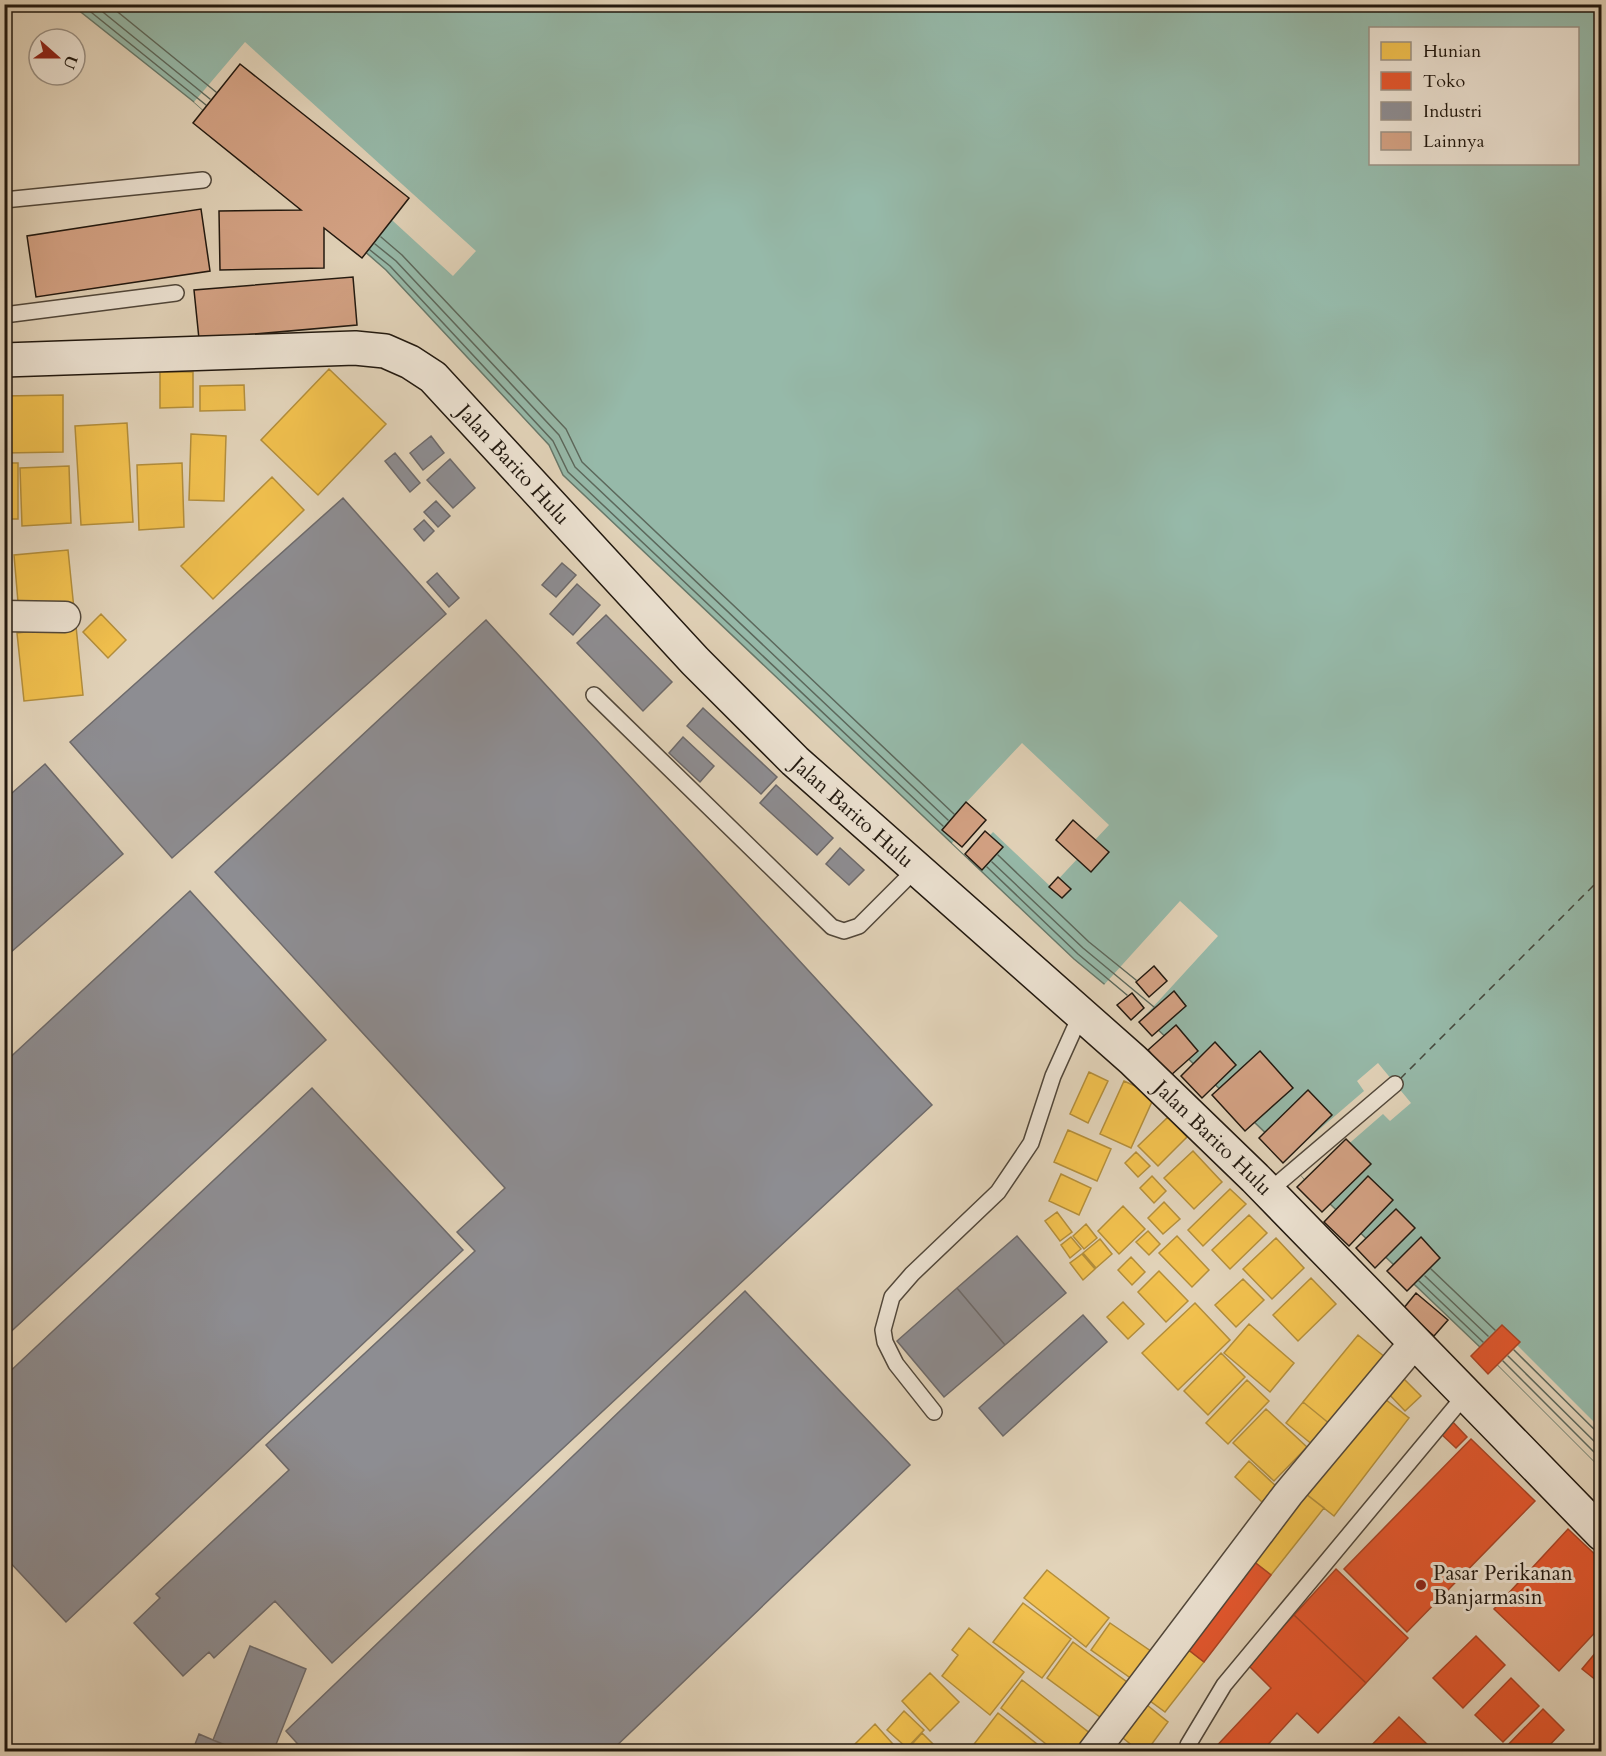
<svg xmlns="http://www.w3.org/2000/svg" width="1606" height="1756" viewBox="0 0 1606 1756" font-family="Cardo,serif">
  <rect width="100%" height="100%" fill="#e2d3b9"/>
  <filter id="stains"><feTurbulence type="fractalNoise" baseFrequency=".00333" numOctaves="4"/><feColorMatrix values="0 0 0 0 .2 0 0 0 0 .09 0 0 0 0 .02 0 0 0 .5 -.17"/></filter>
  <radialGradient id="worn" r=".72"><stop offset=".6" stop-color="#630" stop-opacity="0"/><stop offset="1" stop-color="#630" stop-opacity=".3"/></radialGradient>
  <path fill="#96b9a9" stroke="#67796b" stroke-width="1.5" fill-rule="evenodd" d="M72 5H1601V1468L1482 1349 1306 1181 1275 1142 1150 1022 1074 959 563 475 549 445 386 270 194 102ZM1370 28H1578V164H1370Z"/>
  <path fill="#e2d3b9" d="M245 42 476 251 453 276 381 210 352 242 194 102Z
    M1022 743 1109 825 1051 887 993 832 968 858 952 843 973 820 961 808Z
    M1180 901 1218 936 1142 1019 1103 986Z
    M1378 1063 1411 1103 1390 1121 1383 1114 1306 1181 1286 1158 1364 1091 1357 1081Z
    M1502 1330 1601 1429V1468L1482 1349Z"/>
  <path fill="#f2c14e" stroke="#b38e3b" stroke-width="1.5" d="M329 369 386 424 318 495 261 440Z
    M160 372H193V407L160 408Z
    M244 385 245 410 200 411V386Z
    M63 395V452L4 453V396Z
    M127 423 133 522 81 525 75 426Z
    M191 434 226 436 224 501 189 500Z
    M4 463H18V519H4Z
    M182 463 184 527 139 530 137 465Z
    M69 466 71 523 22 526 20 468Z
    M272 477 304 510 213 599 181 566Z
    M8 549 11 612 4 609V550Z
    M68 550 74 609 19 614 14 555Z
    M101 614 126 640 108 658 83 632Z
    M76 626 83 695 24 701 17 633Z
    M1089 1072 1108 1081 1088 1123 1070 1114Z
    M1124 1081 1155 1095 1131 1148 1100 1134Z
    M1168 1117 1187 1137 1158 1166 1138 1146Z
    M1068 1130 1111 1149 1097 1181 1054 1162Z
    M1193 1151 1222 1182 1194 1209 1164 1178Z
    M1136 1152 1150 1166 1138 1177 1125 1163Z
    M1061 1174 1091 1188 1079 1215 1049 1201Z
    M1152 1176 1166 1191 1154 1203 1140 1188Z
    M1230 1189 1246 1204 1203 1246 1188 1230Z
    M1164 1202 1180 1219 1163 1234 1148 1218Z
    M1123 1206 1145 1229 1119 1254 1098 1231Z
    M1057 1212 1072 1232 1060 1241 1045 1221Z
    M1249 1215 1267 1233 1230 1269 1212 1250Z
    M1086 1224 1097 1238 1084 1249 1073 1236Z
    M1148 1231 1160 1244 1149 1255 1136 1242Z
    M1177 1236 1209 1270 1192 1287 1159 1253Z
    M1071 1237 1081 1249 1070 1258 1061 1245Z
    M1276 1238 1304 1268 1272 1299 1243 1269Z
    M1100 1239 1112 1254 1096 1268 1083 1253Z
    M1082 1254 1095 1269 1083 1280 1070 1263Z
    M1131 1257 1145 1272 1132 1285 1118 1270Z
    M1159 1271 1188 1301 1166 1322 1138 1292Z
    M1311 1278 1336 1304 1298 1341 1273 1315Z
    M1243 1279 1264 1300 1236 1327 1215 1305Z
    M1123 1302 1144 1324 1128 1339 1107 1317Z
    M1195 1303 1230 1340 1178 1390 1142 1353Z
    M1249 1324 1294 1363 1270 1392 1224 1353Z
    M1358 1335 1391 1362 1336 1429 1303 1402Z
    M1221 1353 1245 1377 1208 1415 1184 1391Z
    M1400 1375 1421 1396 1405 1411 1385 1390Z
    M1247 1380 1269 1401 1228 1444 1206 1423Z
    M1376 1392 1409 1418 1334 1516 1301 1490Z
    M1303 1402 1336 1429 1319 1450 1286 1423Z
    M1266 1409 1307 1447 1274 1481 1233 1443Z
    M1249 1461 1277 1487 1262 1502 1235 1477Z
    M1301 1490 1324 1508 1271 1575 1248 1557Z
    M1047 1570 1109 1618 1086 1647 1024 1598Z
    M1023 1603 1071 1639 1042 1678 993 1642Z
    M1110 1623 1158 1656 1139 1684 1091 1650Z
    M969 1628 1024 1672 990 1715 942 1676 958 1655 952 1650Z
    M1073 1642 1131 1685 1104 1720 1047 1678Z
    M1181 1644 1204 1662 1165 1712 1142 1695Z
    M930 1673 959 1702 930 1731 902 1701Z
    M1022 1680 1096 1738 1086 1752H1056L1001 1708Z
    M1137 1697 1168 1722 1146 1752H1140L1112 1729Z
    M904 1711 924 1730 907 1748 887 1730Z
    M998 1713 1047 1752H968Z
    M875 1724 900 1752H847Z
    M922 1733 941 1752H905Z"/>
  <path fill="#e4572e" stroke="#aa4425" stroke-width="1.5" d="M1502 1325 1520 1342 1488 1374 1471 1356Z
    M1451 1420 1467 1437 1456 1448 1439 1432Z
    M1471 1439 1535 1501 1407 1632 1344 1569Z
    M1568 1529 1602 1561V1625L1559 1671 1494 1609Z
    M1248 1557 1271 1575 1204 1662 1181 1644Z
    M1336 1569 1408 1638 1366 1683 1294 1615Z
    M1294 1615 1366 1683 1318 1733 1297 1713 1261 1752H1211L1271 1688 1247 1664Z
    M1476 1636 1505 1665 1463 1708 1433 1678Z
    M1602 1645V1685L1582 1669Z
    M1511 1678 1539 1706 1503 1742 1475 1715Z
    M1543 1709 1564 1730 1543 1752H1501Z
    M1399 1717 1431 1748 1427 1752H1365Z"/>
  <path fill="#8d8d92" stroke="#6d6a6b" stroke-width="1.5" d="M431 436 444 453 423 470 410 453Z
    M395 453 420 483 410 492 385 461Z
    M450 459 475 488 453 508 427 480Z
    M343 498 446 614 172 858 70 742Z
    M436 501 450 516 438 527 424 512Z
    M424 520 434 531 424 541 414 529Z
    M562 563 576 575 556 597 542 585Z
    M437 573 459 598 449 607 427 582Z
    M577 584 600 605 573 635 550 614Z
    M606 615 672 682 643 711 577 643Z
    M486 620 932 1105 332 1663 275 1601 214 1658 209 1652 183 1676 134 1623 160 1598 156 1594 289 1470 266 1445 475 1251 457 1232 505 1188 215 872Z
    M703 708 777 777 761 794 687 726Z
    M683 737 714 766 700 782 669 753Z
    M45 764 123 854 10 953 4 946V800Z
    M776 785 833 838 817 855 760 803Z
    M840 848 864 870 849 885 826 864Z
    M190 891 326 1040 4 1338V1063Z
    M312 1088 463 1250 66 1622 4 1556V1377Z
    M1017 1236 1066 1293 1005 1345 957 1288Z
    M957 1288 1005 1345 944 1397 897 1341Z
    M745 1291 910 1465 610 1752H305L286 1731Z
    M1083 1315 1107 1342 1003 1436 979 1408Z
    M250 1646 306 1669 273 1752H242L213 1740Z
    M199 1734 213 1740 242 1752H192Z"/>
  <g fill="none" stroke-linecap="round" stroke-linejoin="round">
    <path stroke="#5c685c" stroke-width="1.5" d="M81 4 206 105
      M93 4 210 99
      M108 4 216 92
      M381 237 402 255 566 429 582 462 954 814
      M375 244 396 261 559 435 575 467 948 820
      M370 250 390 266 553 441 568 472 943 826
      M998 855 1089 942 1136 980
      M992 862 1083 948 1154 1007
      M987 867 1078 954 1127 995
      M1431 1269 1495 1330
      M1425 1276 1488 1336
      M1419 1281 1483 1342
      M1514 1350 1602 1437
      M1508 1356 1602 1449
      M1503 1361 1602 1460"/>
    <path stroke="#44483d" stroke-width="1.5" stroke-dasharray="8 6" stroke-linecap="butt" d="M1400 1079 1602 877"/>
  </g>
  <path fill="#d4a284" stroke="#21180f" stroke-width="1.5" d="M240 64 409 198 362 258 324 228V268L220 270 219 211 301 210 193 123Z
    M201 209 210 271 36 297 27 236Z
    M353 277 357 325 199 339 194 290Z
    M966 802 986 820 962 847 942 830Z
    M1073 820 1109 852 1091 872 1056 840Z
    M985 831 1003 847 982 870 965 854Z
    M1058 877 1071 889 1062 898 1049 887Z
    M1154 966 1167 981 1149 997 1136 982Z
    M1174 991 1186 1006 1152 1036 1139 1022Z
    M1132 993 1144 1008 1131 1020 1117 1005Z
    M1176 1025 1198 1051 1170 1076 1148 1050Z
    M1215 1042 1236 1065 1202 1098 1181 1076Z
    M1260 1051 1293 1088 1245 1131 1212 1095Z
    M1308 1090 1332 1115 1283 1163 1259 1138Z
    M1346 1139 1371 1164 1322 1212 1297 1187Z
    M1368 1176 1393 1200 1349 1246 1324 1222Z
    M1396 1209 1415 1228 1375 1268 1356 1248Z
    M1421 1237 1440 1258 1407 1291 1387 1271Z
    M1416 1293 1448 1320 1434 1336 1403 1309Z"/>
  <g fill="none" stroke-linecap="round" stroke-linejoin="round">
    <defs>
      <path id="lane" d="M4 200 203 180
        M4 315 176 293
        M594 695 832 927 844 931 859 926 916 869
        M1268 1192 1395 1084
        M934 1412 896 1364 885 1342 883 1330 892 1297 912 1274 998 1192 1031 1143 1053 1076 1081 1014
        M1188 1752V1745L1224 1685 1466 1394"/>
      <path id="street" d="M4 616 65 617
        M1093 1752 1288 1494 1415 1342"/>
      <g id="secondary">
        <path id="s1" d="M4 360 355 348 385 351 410 362 433 377 695 661 795 761 1133 1060 1255 1178 1602 1534"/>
      </g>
    </defs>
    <use href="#lane" stroke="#51473a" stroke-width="18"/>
    <use href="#street" stroke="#51473a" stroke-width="33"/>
    <use href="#secondary" stroke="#21180f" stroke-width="36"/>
    <use href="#lane" stroke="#ece2d2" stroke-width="15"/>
    <use href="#street" stroke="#ece2d2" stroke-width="30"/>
    <use href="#secondary" stroke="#ece2d2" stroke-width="33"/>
  </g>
  <circle fill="#8f2418" stroke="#ece2d2" stroke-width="2" cx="1421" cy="1585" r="6"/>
  <g text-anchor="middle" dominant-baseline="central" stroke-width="6" stroke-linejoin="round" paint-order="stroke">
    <g font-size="21" fill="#21180f" stroke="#ece2d2">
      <text stroke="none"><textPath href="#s1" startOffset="555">Jalan Barito Hulu</textPath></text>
      <text stroke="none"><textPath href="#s1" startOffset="1041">Jalan Barito Hulu</textPath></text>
      <text stroke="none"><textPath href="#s1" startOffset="1527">Jalan Barito Hulu</textPath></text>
    </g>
    <g font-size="21" fill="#21180f" stroke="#ece2d2" text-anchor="start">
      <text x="1433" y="1573">Pasar Perikanan<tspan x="1433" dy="24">Banjarmasin</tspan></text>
    </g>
  </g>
  <rect width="1606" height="1756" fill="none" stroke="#e2d3b9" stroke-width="24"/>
  <rect x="6" y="6" width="1594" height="1744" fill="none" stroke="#21180f" stroke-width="3"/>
  <rect x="12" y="12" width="1582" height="1732" fill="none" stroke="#21180f" stroke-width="1.5"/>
  <rect x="1369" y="27" width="210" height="138" fill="#ece2d2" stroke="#9b9184" stroke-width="1.5"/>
  <rect x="1381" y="42" width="30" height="18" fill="#f2c14e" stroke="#9b9184" stroke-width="1.5"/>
  <text x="1423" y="57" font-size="18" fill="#21180f">Hunian</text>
  <rect x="1381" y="72" width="30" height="18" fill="#e4572e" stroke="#9b9184" stroke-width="1.5"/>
  <text x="1423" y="87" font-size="18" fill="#21180f">Toko</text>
  <rect x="1381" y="102" width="30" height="18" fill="#8d8d92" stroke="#9b9184" stroke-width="1.5"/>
  <text x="1423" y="117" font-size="18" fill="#21180f">Industri</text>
  <rect x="1381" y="132" width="30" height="18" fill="#d4a284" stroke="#9b9184" stroke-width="1.5"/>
  <text x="1423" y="147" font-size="18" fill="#21180f">Lainnya</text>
  <g transform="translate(57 57) rotate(111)"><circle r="28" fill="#ece2d2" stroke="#9b9184" stroke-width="1.5"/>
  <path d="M0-4.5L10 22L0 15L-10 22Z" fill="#8f2418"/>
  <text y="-9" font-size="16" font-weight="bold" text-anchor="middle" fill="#21180f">U</text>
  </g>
  <rect width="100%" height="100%" filter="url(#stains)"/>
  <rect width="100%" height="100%" fill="url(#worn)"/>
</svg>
